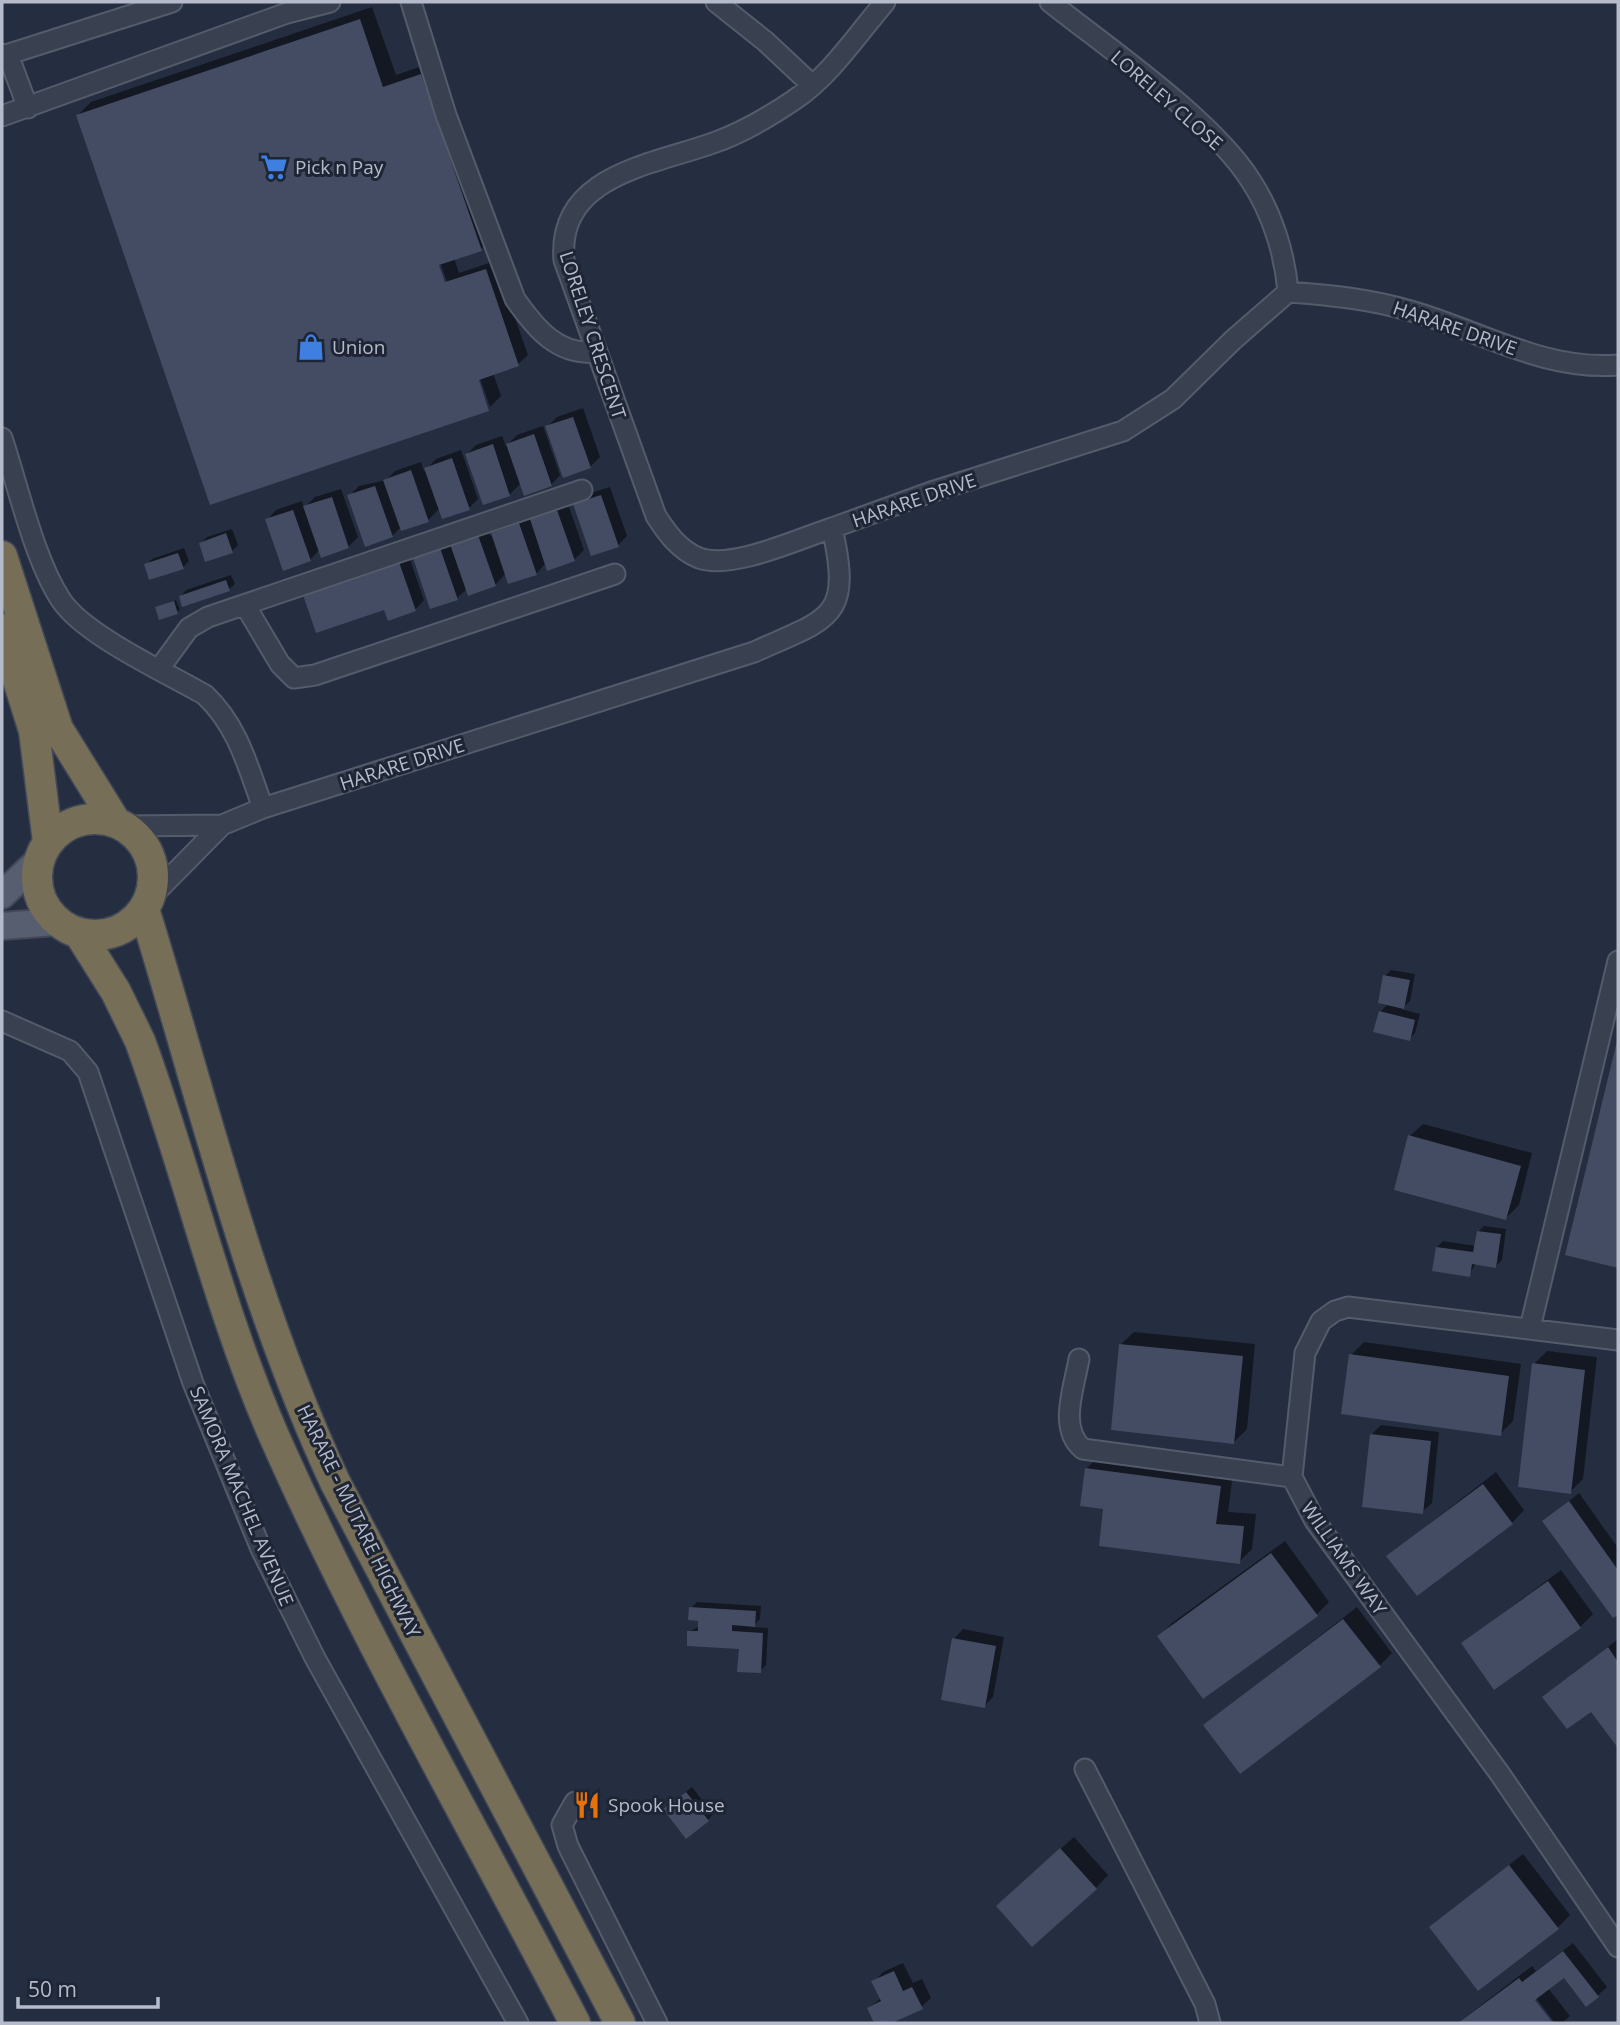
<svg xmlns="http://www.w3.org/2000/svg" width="1620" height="2025" viewBox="0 0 1620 2025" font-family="'Open Sans',sans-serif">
  <rect width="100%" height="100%" fill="#252d40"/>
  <path fill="#0007" d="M372 7 396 75 434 62 494 236 481 249 454 258 459 273 495 261 528 355 518 364 493 373 501 396 490 407 438 256 78 115 91 102Z
    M583 408 600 457 590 467 547 427 557 417Z
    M543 426 560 475 551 485 521 483 510 494 484 503 467 454 476 445 502 436 506 446 517 435Z
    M461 450 478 499 469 508H440L428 520 401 527 392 536 349 496 359 486 386 480 395 471 421 462 424 471 436 459Z
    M610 487 627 536 618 545 575 505 584 495Z
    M341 489 358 537 348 547 320 549 310 560 267 520 276 510 302 501 304 508 315 497Z
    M567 501 584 550 574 560 546 563 536 574 506 573 495 585 467 589 457 598 415 558 424 549 487 527 490 536 502 524 528 515 530 521 541 510Z
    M232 529 238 545 232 551 201 543 207 537Z
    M184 548 189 561 183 567 146 565 152 559Z
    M407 551 424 600 415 610 385 608 313 583Z
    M231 575 235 584 229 589 181 596 186 590Z
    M176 600 180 610 177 612 157 608Z
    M1391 970 1415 974 1410 1001 1401 1009 1420 1014 1415 1033 1409 1039 1380 1012 1388 1004 1385 976Z
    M1618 1044V1267L1567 1254Z
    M1423 1124 1532 1153 1519 1205 1506 1218 1410 1136Z
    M1484 1226 1506 1229 1502 1260 1496 1266 1476 1263 1469 1275 1437 1247 1443 1241 1476 1246 1478 1232Z
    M1134 1332 1255 1344 1247 1429 1234 1442 1121 1344Z
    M1364 1342 1521 1364 1513 1421 1500 1434 1351 1355Z
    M1547 1351 1597 1357 1583 1479 1570 1492 1534 1364Z
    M1381 1425 1439 1432 1432 1503 1422 1512 1371 1435Z
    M1099 1456 1233 1473 1228 1512 1256 1514 1252 1549 1239 1562 1105 1507 1086 1469Z
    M1496 1472 1524 1510 1512 1523 1415 1535Z
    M1579 1493 1618 1548V1612L1613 1616 1545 1521Z
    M1285 1541 1329 1602 1316 1615 1159 1636 1172 1623Z
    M1561 1570 1593 1614 1580 1627 1463 1643Z
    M697 1602 761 1606 760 1619 752 1627 768 1628 766 1665 760 1671 740 1647 689 1632 700 1626V1619L691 1608Z
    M1357 1607 1392 1653 1379 1666 1205 1725Z
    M963 1629 1004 1637 993 1697 984 1706 954 1639Z
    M1618 1639V1745L1591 1709 1574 1673Z
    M692 1787 713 1814 708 1820 671 1804Z
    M1074 1837 1108 1875 1096 1888 1011 1893Z
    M1523 1854 1570 1915 1557 1928 1431 1927Z
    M1573 1943 1607 1987 1597 1996 1565 1976 1548 1988 1570 2016 1562 2023H1555L1536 1998H1532L1551 2023H1458L1532 1966 1536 1971Z
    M903 1963 913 1983 922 1979 931 1998 921 2007 888 2023H876L869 2008 881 1998 874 1982 883 1972Z"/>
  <path fill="#444c63" d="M360 19 383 87 421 74 482 251 439 265 445 282 486 269 519 366 479 380 489 411 210 505 76 115Z
    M573 417 591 468 563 478 545 426Z
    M534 434 552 486 524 496 506 444Z
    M493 444 510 496 483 505 465 454Z
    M452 458 470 510 442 519 424 468Z
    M411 470 429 522 401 531 383 480Z
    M375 486 393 537 365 547 347 495Z
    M601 495 619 547 591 556 573 504Z
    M332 497 349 548 321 558 303 506Z
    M293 510 311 561 283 571 265 519Z
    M557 510 575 561 547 571 530 519Z
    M519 523 537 575 508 584 491 533Z
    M226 533 233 553 205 562 199 543Z
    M478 535 496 586 468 596 450 544Z
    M440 548 458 600 430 609 413 558Z
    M178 553 184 569 149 580 144 564Z
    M398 559 416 611 388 621 384 610 316 633 302 592Z
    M226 580 230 591 182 607 179 596Z
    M174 601 178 614 159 620 155 607Z
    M1383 975 1410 980 1404 1009 1378 1003Z
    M1379 1011 1415 1020 1410 1041 1373 1032Z
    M1617 1041H1618V1268L1565 1255Z
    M1408 1135 1521 1166 1506 1220 1394 1190Z
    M1477 1231 1501 1234 1496 1268 1472 1264 1470 1277 1432 1271 1436 1247 1473 1252Z
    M1119 1344 1243 1356 1234 1444 1111 1430Z
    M1349 1354 1509 1376 1501 1436 1341 1414Z
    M1532 1363 1585 1370 1571 1494 1518 1487Z
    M1370 1434 1431 1441 1423 1514 1362 1507Z
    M1085 1468 1221 1486 1216 1524 1244 1526 1240 1564 1099 1546 1103 1509 1080 1506Z
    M1483 1484 1513 1524 1417 1596 1386 1556Z
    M1569 1501 1618 1570V1615L1613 1618 1542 1521Z
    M1271 1553 1318 1616 1203 1699 1157 1636Z
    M1548 1581 1581 1628 1494 1690 1461 1643Z
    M689 1607 756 1611 755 1627 732 1625V1631L763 1633 761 1673 737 1672 739 1649 687 1646V1631H698V1621L688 1620Z
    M1343 1619 1381 1667 1240 1774 1203 1725Z
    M952 1638 996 1646 985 1708 941 1700Z
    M1608 1647 1618 1662V1748L1591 1712 1567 1729 1542 1697Z
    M686 1792 709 1821 686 1839 663 1809Z
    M1060 1848 1097 1889 1032 1947 996 1906Z
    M1509 1865 1559 1929 1478 1991 1429 1927Z
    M1563 1951 1599 1997 1586 2007 1564 1978 1535 2000 1553 2023H1458L1519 1978 1522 1982Z
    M894 1971 903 1991 912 1987 923 2009 892 2023H874L867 2008 881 2001 871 1981Z"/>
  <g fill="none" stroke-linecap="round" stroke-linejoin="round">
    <defs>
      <path id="minor" d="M411 2 446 115 515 299C536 329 558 356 597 352
        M716 2 765 41 812 85
        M1050 2C1109 49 1212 119 1251 181 1272 213 1285 254 1288 292
        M2 54 10 60 28 108
        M6 55 172 2
        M2 116 287 13 330 2
        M2 438C18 486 34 559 61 600 84 635 167 673 205 695 238 726 248 767 263 808
        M832 528C798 539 732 570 699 558 679 550 667 533 656 516L564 260C557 175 652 165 713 143 742 133 769 117 794 100 830 76 857 35 885 2
        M245 605 280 664 294 678 315 675 615 574
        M159 669 189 628 208 617 582 490
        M125 826 222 825 263 808 754 652C829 618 853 620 832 528L931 492 1123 431 1173 399 1233 340 1288 292C1330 295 1370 299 1411 311 1481 331 1544 371 1618 365
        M150 898 222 825
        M2 1021 70 1051 88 1072 193 1383 261 1549 315 1658 518 2023
        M1530 1328 1618 961
        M1618 1340 1348 1307 1335 1311 1321 1321 1305 1353 1292 1477 1315 1521 1500 1774 1618 1947
        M1079 1359C1074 1388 1058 1429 1083 1449L1292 1477
        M1085 1769 1205 2004 1210 2023
        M575 1802 562 1825 568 1846 657 2023"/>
      <path id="major" d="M2 895 38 861
        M2 926 55 922"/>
      <path id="highway" d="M2 556 58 729 115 821
        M2 629 34 731 48 842
        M37 877a58 58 0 1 1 116 0a58 58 0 1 1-116 0Z
        M144 909C204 1103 249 1297 335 1482L620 2023
        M79 933 116 992 140 1041C188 1172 218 1308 274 1436 363 1637 474 1828 575 2023"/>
    </defs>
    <use href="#minor" stroke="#545b6b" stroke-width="23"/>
    <use href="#major" stroke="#434959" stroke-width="30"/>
    <use href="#highway" stroke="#414858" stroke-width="33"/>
    <use href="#minor" stroke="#394050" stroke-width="19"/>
    <use href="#major" stroke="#575e70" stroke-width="26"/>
    <use href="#highway" stroke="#766e56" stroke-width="30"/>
  </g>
  <defs>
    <symbol id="supermarket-bare" viewBox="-9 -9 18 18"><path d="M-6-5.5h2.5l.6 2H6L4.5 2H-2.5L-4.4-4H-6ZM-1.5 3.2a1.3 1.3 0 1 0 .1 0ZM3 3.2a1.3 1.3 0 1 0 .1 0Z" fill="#3f7fe0" stroke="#1e2535" stroke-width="2.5" paint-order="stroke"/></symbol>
    <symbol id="shop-bare" viewBox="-9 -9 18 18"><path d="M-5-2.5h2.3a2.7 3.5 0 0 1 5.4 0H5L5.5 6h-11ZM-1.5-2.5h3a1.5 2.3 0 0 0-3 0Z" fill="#3f7fe0" stroke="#1e2535" stroke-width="2.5" paint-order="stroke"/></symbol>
    <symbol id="restaurant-bare" viewBox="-9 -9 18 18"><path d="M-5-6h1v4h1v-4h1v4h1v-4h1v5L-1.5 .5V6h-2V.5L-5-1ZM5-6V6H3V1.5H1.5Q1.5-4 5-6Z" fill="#e8710a" stroke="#1e2535" stroke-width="2.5" paint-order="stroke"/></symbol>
  </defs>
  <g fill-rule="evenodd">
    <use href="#supermarket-bare" x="255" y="148" width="38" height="38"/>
    <use href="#shop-bare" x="292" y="328" width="38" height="38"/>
    <use href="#restaurant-bare" x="568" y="1786" width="38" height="38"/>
  </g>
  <g text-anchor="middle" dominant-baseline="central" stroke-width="6" stroke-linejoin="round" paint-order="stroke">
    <g font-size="19" fill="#b6bbcb" stroke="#1e2535">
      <text transform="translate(1167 100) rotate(41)">LORELEY CLOSE</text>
      <text transform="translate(1455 328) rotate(19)">HARARE DRIVE</text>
      <text transform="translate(593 335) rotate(72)">LORELEY CRESCENT</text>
      <text transform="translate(914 500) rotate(-19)">HARARE DRIVE</text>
      <text transform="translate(402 764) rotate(-18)">HARARE DRIVE</text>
      <text transform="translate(242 1496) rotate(67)">SAMORA MACHEL AVENUE</text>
      <text transform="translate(359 1521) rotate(64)">HARARE - MUTARE HIGHWAY</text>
      <text transform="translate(1344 1558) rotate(55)">WILLIAMS WAY</text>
    </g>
    <g font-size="19" fill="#b6bbcb" stroke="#1e2535" text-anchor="start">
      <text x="295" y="167">Pick n Pay</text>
      <text x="332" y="347">Union</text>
      <text x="608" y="1805">Spook House</text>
    </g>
  </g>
  <rect width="1620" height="2025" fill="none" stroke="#b6bbcb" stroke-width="7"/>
  <path d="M18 1997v10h140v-10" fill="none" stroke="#b6bbcb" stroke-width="3.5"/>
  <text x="28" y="1997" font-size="21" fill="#b6bbcb" stroke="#1e2535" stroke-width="5" paint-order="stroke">50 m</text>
</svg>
